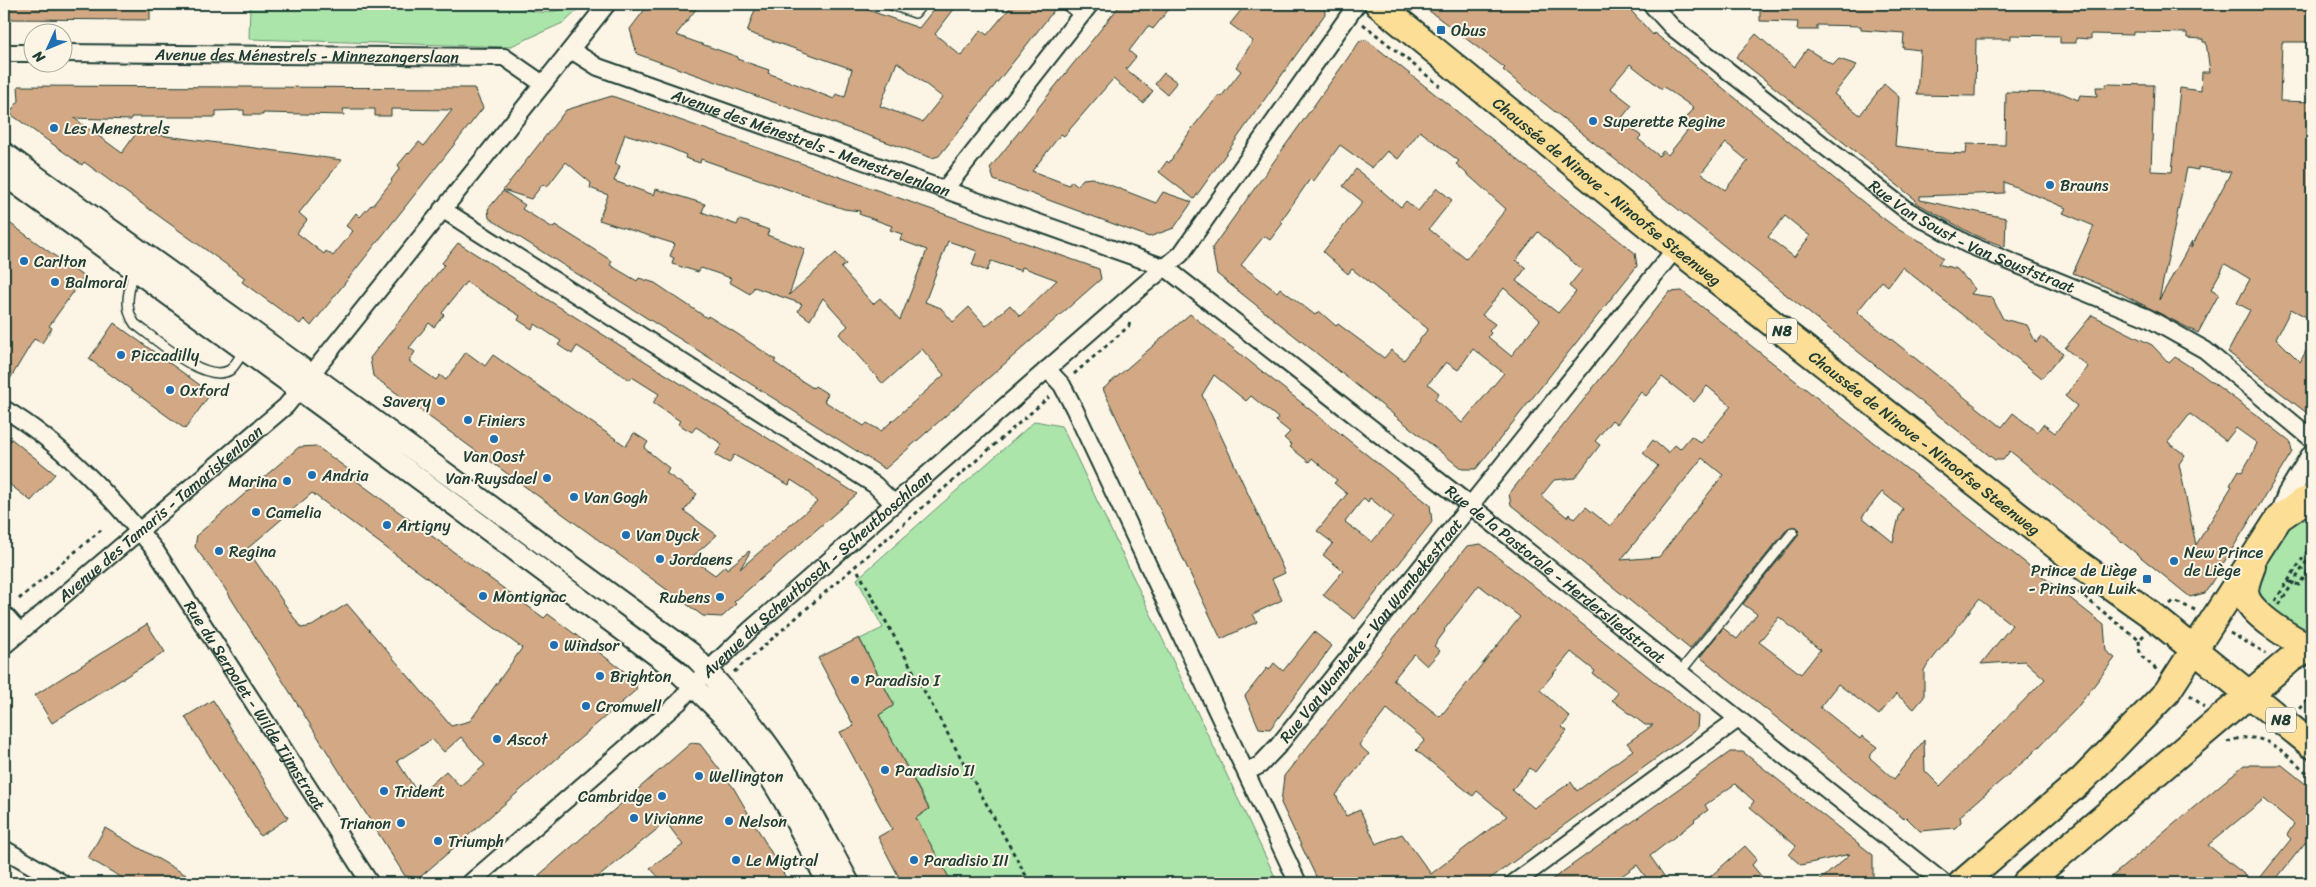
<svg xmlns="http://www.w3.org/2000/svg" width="2316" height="887" viewBox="0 0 2316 887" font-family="Sriracha,sans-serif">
  <rect width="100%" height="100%" fill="#fcf5e5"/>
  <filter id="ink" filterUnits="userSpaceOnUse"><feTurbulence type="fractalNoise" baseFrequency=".02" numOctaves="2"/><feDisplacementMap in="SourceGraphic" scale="10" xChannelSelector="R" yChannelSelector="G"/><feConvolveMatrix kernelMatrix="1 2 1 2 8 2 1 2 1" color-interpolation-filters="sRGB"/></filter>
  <g filter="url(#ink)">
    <path fill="#abe5aa" stroke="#65916f" d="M250 4H515C530 13 554 17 568 4H579L582 6 565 22 509 47 249 39Z
      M1035 421 1061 426 1066 435 1278 883H951L916 818 929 808 879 715 893 703 860 639 883 628 857 579Z
      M2312 509V633L2293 632 2257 594 2259 575 2293 522Z"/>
    <path fill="#d2a984" stroke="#1f3d34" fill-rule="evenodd" d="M4 4H150V20L4 19Z
      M649 4H700L676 35 738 57 737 59 769 70 768 73 834 99 836 94 845 97 852 69 747 32 757 4H851L919 28 938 4H958L935 34 961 56 981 30 987 35 1013 4H1059L939 156 932 158 637 54 630 29ZM897 62 942 97 922 122 880 106Z
      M1121 4H1173L1153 29 1148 26 1129 51 1136 57 1126 69 1153 91 1143 103 1113 79 1064 136 1061 134 1032 171 1069 185 1071 181 1077 186 1083 179 1092 178 1156 203 1163 192 1192 202 1174 228 1149 237 994 180 990 168Z
      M1246 4H1324L1325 14 1194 199 1159 172 1167 161 1169 163 1193 127 1219 95 1221 97 1241 71 1236 67 1253 41 1230 24Z
      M1420 4H1625L1653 35 1654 33 1680 53 1879 215 1899 230 1926 244 1943 258 1938 264 1957 269 1975 289 1971 294 1992 297 2003 319 2027 325 2036 343 2041 337 2063 353 2042 378 1902 267 1888 286 1882 281 1857 312 2002 427 2013 413 2037 432 2043 424 2055 433 2077 406 2065 396 2088 367 2065 348 2092 315 2152 345 2169 363 2175 357 2200 373 2259 417 2290 441 2292 452 2205 593 2190 597 2010 451 2003 460H1995L1521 85 1503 70 1505 68ZM1630 64 1662 89 1664 87 1694 108 1685 120 1692 125 1668 155 1663 151 1659 156 1638 139 1641 136 1621 119 1632 105 1610 88ZM1726 143 1748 161 1725 190 1701 173ZM1785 216 1810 236 1794 257 1768 237ZM2190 414 2226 441 2236 428 2257 443 2252 455 2242 472 2239 470 2230 485 2232 486 2196 545 2179 464 2185 455 2168 442Z
      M1760 4H2203L2312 6V42H2282L2280 101 2312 102V320L2291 309 2276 338 2300 362 2312 340V417L2228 352 2250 310 2237 303 2250 279 2225 264 2211 289 2219 294 2198 333 2118 292 2073 273 2094 226 2063 213 2066 208 2004 182V193L1920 196V200L2006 218 2005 247 1974 235 1915 202 1916 200 1736 57 1756 34 1794 67 1807 49 1833 65 1839 59 1857 65 1834 94 1860 115 1884 84 1899 97 1895 146 1927 150V152L1966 154 1967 144 2005 145 2006 92 2062 93 2078 100 2080 95 2097 96 2096 87H2106V84L2154 85 2151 171 2172 172 2180 88 2201 91 2202 72H2210L2206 42H2203V39L2187 38V33L2133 32V35L2091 34V39L2076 38V43H2060V36L2011 35V39H1976L1975 96 1917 95 1920 50 1903 48 1904 33 1861 30V26L1817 25V30H1797L1798 22 1760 21ZM2198 167 2231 172 2191 248 2192 241 2159 300 2187 168 2198 170Z
      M1367 40 1635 253 1637 266 1476 469H1462L1217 274 1212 248 1360 41ZM1420 131 1459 161 1456 164 1506 209 1466 259 1429 229 1452 200 1437 188 1418 211 1406 201 1401 207 1356 169 1343 186 1363 202 1323 252 1348 274 1352 269 1428 329 1404 360 1391 350 1384 358 1338 324 1336 326 1319 311 1315 315 1280 288 1277 292 1241 265 1264 236 1270 240 1283 223 1281 221 1310 179 1313 182 1340 145 1372 168 1387 151 1398 159ZM1538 232 1582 270 1569 286 1576 292 1558 313 1516 281 1526 268 1516 260ZM1504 288 1540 320 1511 356 1488 337 1491 333 1489 331 1495 324 1482 315ZM1473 349 1504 373 1462 423 1435 399 1439 393 1428 384 1446 362 1458 370Z
      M1164 73 1177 82 1167 94 1155 84Z
      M18 86 474 88 483 108 311 326 304 319 300 324 242 282 245 278 84 162 82 165 9 113 19 101ZM343 109H375V116H391V109L452 110 424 146 419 142 409 154 408 153 398 165 400 168 391 180 392 181 372 206 371 205 360 217 356 213 346 226 353 231 333 256 326 251 324 254 297 233 307 220 299 213 342 160 137 132 122 153 74 118 131 120V117H216V111L244 110V115H263V113L344 115Z
      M612 96 1099 269 1101 279 885 469 489 218 488 209 503 191 525 205 522 209 553 228 555 225 612 261 610 265 637 281 639 278 655 283 707 318 708 316 736 333 776 360 774 362 788 372 813 388 815 386 828 394 824 401 864 426 867 423 881 431 944 375 922 349 883 384 839 334 848 326 823 298 810 320 798 311 802 304 754 287 750 294 729 282 731 278 701 268 698 272 672 264 674 258 670 256 675 244 599 220 608 195 590 188 591 183 566 162 547 187 543 184 531 199 503 190 566 110ZM625 134 668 147 686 155 685 158 700 163 701 159 844 209 860 211 859 214 892 226 890 230 902 234 900 240 927 250 900 320 880 298 873 304 841 268 846 264 836 253 789 295 805 249 767 235 769 230 747 222 739 220 737 225 702 212 705 204 656 189 654 195 614 181 620 166 615 164ZM948 241 977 251 972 265 987 271 991 261 1021 271 1022 267 1057 280 1020 316 1010 305 986 326 969 307 953 322 941 308 925 302Z
      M4 219 84 277 49 326 52 328 42 343 34 339 4 389Z
      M458 243 697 394 857 494 734 602 736 604 722 617 703 616 373 376 370 358 444 265 442 263ZM466 282 520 316 518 320 532 329 535 324 561 341 558 345 572 354 577 346 630 380 632 377 659 394 653 403 680 421 678 424 692 432 696 427 722 444 715 455 729 463 734 455 789 485 791 480 805 489 817 502 740 569 750 552 749 551 727 569 725 566 715 575 691 558 717 535 684 511 697 494 666 473 669 468 644 448 648 442 634 433 626 446 493 355 485 366 466 352 446 380 440 375 436 380 409 361 415 352 409 348 429 323 434 327 444 315 442 313Z
      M1682 291 2104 625 2106 651 2115 658 2076 709 2030 756 1960 816 1961 822 1955 828 1920 831 1906 817 1904 819 1700 657 1723 628 1737 639 1757 614 1743 604 1798 536 1799 530 1797 527 1788 528 1690 649 1511 505 1509 494 1642 326 1669 292ZM1662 377 1694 402 1707 386 1731 406 1701 443 1691 436 1680 449 1675 445 1668 453 1653 440 1643 453 1658 466 1610 526 1586 507 1575 519 1569 514 1567 517 1541 496 1554 480 1575 478 1600 445 1595 441 1612 420 1617 424 1641 392 1646 396ZM1702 458 1723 475 1659 557 1621 560ZM1882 492 1903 509 1899 517 1893 542 1862 517ZM1979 599 2012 625 1981 664 2025 661 2045 679 1940 786 1925 771 1924 740 1894 779 1869 757 1877 747 1862 736 1860 739 1820 707 1838 684 1879 715 1896 694 1914 709 1924 697V670ZM1779 617 1820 650 1801 674 1759 642Z
      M1190 314 1430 505 1432 522 1355 619 1323 595 1343 571 1323 555 1333 543 1317 531 1347 494 1334 483 1337 480 1312 458 1309 462 1290 447 1292 445 1284 438 1290 432 1276 421 1278 418 1251 396 1246 401 1214 375 1202 395 1285 573 1272 579 1282 600 1253 614 1257 622 1221 639 1103 389ZM1364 498 1368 502 1370 498 1393 517 1372 542 1345 522Z
      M114 323 211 393 185 429 89 359Z
      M4 433 55 474 31 501 4 480Z
      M316 446 356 475 354 479 544 618 548 614 637 681 636 690 419 878 405 876 224 587 195 547 197 535 299 447ZM312 493 522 648 470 721 451 726 347 604 312 626 301 628 247 549ZM461 737 485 765 460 786 446 771 419 795 397 761 432 739 444 752Z
      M1481 544 1698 716 1697 729 1484 883H1319L1281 803 1284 776 1467 546ZM1479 585 1520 617 1440 717 1393 680 1414 654 1427 666 1440 651 1434 646 1445 631 1444 630ZM1571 652 1595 671 1593 674 1618 693 1612 700 1645 725H1653L1627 743 1633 750 1577 791 1571 782 1534 808 1512 790 1530 768 1535 772 1567 731 1562 727 1570 717 1540 690ZM1387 709 1425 740 1416 750 1473 796 1477 791 1507 816 1431 874 1402 834 1376 844 1360 810 1346 816 1336 795 1369 754 1359 745Z
      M147 624 165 652 52 723 35 695Z
      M1314 632 1332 646 1270 729 1259 728 1245 696 1267 668 1269 670 1274 663 1283 671Z
      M859 638 893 703V706L879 715 929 809 916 818 952 883H902L878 837 892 829 840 732 854 726 818 658Z
      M213 700 288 818 260 836 185 717Z
      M691 743 700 744 733 787 789 883H664L650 868 683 845 666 822 591 883H530Z
      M1730 752H1743L1873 855V883H1817L1850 854 1801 865 1789 855 1796 846 1750 807 1754 801 1735 784 1705 805 1708 810 1694 820 1695 821 1650 856 1669 883H1650L1637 865 1612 883H1547Z
      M2244 765H2282L2312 789V834L2273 883H2256L2291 839 2287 835 2294 824 2264 799 2208 845 2255 883H2104Z
      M105 828 146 852 200 883H131L88 858Z
      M1745 846 1757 859 1752 865 1767 883H1703Z"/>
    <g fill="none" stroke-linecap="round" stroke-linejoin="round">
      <defs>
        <path id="service" d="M889 4 915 13 922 4
          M1065 4 1080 16
          M134 271C129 290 123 307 135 324 155 338 205 385 230 370 235 366 240 356 244 351
          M1680 672 1793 532"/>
        <g id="minor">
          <path id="s1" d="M1651 4 1672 27 1905 209 1967 244 2148 318 2205 350 2312 439"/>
          <path id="s2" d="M571 50 598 67 1166 268 1471 506 1944 883"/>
          <path d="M4 53H32"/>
          <path id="s3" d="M62 53 504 57 543 84"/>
          <path d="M945 189 1090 4"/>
          <path d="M442 209 875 485 894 504"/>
          <path d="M1047 369 1062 385 1074 408 1298 883"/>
          <path id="s4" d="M4 409C62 443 112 498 155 550L370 883"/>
          <path d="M4 614 20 632"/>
          <path id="s5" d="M4 646 286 406 607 4"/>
          <path id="s6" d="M1246 772 1260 765 1278 746 1676 248"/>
          <path d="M4 849 62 883"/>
          <path id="s7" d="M470 883 679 702 692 686 750 630 1141 287 1181 254 1357 4"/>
          <path d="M1514 883 1738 719"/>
        </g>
        <path id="tertiary" d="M4 153 234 318 691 653C731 695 767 739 797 789 816 819 832 852 849 883
          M4 175 324 408 676 670C697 690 719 710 738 732 775 779 801 831 828 883
          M2279 518 2288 494 2312 455"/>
        <g id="primary">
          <path id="s8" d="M1378 4 1676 248 2081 565 2150 614 2312 745"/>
          <path d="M2252 566C2249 575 2243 587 2246 596 2250 614 2295 642 2312 647"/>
          <path d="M1962 883 2083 779 2167 692 2279 518 2302 502 2312 498"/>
          <path d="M2026 883 2292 658 2312 647"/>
        </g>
      </defs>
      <use href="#service" stroke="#1f3d34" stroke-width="12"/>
      <use href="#minor" stroke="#1f3d34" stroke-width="20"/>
      <use href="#tertiary" stroke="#1f3d34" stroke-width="24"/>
      <use href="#primary" stroke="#1f3d34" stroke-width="30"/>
      <path stroke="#1f3d34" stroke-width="3" stroke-dasharray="4 4" stroke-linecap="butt" d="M1363 24 1440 86
        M1074 374 1129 326 1130 320
        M858 571 1030 883
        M2288 581 2312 544
        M2078 592 2139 640
        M19 599 101 530
        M2275 601 2288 581 2299 585 2312 565
        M2170 604 2174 601 2195 610
        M2279 605 2312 553
        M2230 633 2266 653
        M2144 635 2139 640 2140 655 2157 670
        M734 672 1049 397
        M2190 695 2204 707
        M2308 699 2312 703
        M2300 709 2308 699 2309 680
        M2227 742C2266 727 2284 754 2312 777"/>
      <use href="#service" stroke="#fcf5e5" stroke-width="9"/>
      <use href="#minor" stroke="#fcf5e5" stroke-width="16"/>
      <use href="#tertiary" stroke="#fcf5e5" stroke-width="20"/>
      <use href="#primary" stroke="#fdde96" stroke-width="26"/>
    </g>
  </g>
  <g fill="#1f6fb2" stroke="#fcf5e5" stroke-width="2">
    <rect x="1436" y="25" width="10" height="10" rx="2.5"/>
    <circle cx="1593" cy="121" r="5"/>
    <circle cx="54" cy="128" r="5"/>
    <circle cx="2050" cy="185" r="5"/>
    <circle cx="24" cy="261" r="5"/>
    <circle cx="55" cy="282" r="5"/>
    <circle cx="121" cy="355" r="5"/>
    <circle cx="170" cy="390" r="5"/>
    <circle cx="441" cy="401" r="5"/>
    <circle cx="468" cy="420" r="5"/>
    <circle cx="494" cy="439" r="5"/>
    <circle cx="312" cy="475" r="5"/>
    <circle cx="547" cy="478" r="5"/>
    <circle cx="287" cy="481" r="5"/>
    <circle cx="574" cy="497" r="5"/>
    <circle cx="256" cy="512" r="5"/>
    <circle cx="387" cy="525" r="5"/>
    <circle cx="626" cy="535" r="5"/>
    <circle cx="219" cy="551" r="5"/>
    <circle cx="660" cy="559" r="5"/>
    <circle cx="2174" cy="561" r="5"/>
    <rect x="2142" y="574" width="10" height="10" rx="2.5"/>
    <circle cx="483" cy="596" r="5"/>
    <circle cx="720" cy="597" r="5"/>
    <circle cx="554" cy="645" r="5"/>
    <circle cx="600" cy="676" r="5"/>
    <circle cx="855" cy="680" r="5"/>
    <circle cx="586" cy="706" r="5"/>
    <circle cx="497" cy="739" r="5"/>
    <circle cx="885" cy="770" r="5"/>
    <circle cx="699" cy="776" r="5"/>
    <circle cx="384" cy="791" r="5"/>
    <circle cx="662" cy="796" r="5"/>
    <circle cx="634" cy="818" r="5"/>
    <circle cx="729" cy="821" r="5"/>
    <circle cx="401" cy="823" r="5"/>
    <circle cx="438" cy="841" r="5"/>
    <circle cx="736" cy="860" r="5"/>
    <circle cx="914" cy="860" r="5"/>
  </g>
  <g text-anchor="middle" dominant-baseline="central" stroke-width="4" stroke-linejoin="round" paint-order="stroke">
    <g fill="#fcf5e5" stroke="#617469" stroke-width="1">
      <rect x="1767" y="318.5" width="30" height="25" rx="4"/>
      <rect x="2266" y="707.5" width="30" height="25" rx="4"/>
    </g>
    <g font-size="15" font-weight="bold" fill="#1f3d34">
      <text x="1782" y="331">N8</text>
      <text x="2281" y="720">N8</text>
    </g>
    <g font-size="16" fill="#1f3d34" stroke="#fcf5e5" text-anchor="start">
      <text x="1451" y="30">Obus</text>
      <text x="1603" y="121">Superette Regine</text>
      <text x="64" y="128">Les Menestrels</text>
      <text x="2060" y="185">Brauns</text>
      <text x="34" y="261">Carlton</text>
      <text x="65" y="282">Balmoral</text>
      <text x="131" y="355">Piccadilly</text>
      <text x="180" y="390">Oxford</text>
      <text x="431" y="401" text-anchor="end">Savery</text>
      <text x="478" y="420">Finiers</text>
      <text x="494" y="456" text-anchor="middle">Van Oost</text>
      <text x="322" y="475">Andria</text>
      <text x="537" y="478" text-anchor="end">Van Ruysdael</text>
      <text x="277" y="481" text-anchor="end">Marina</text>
      <text x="584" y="497">Van Gogh</text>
      <text x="266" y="512">Camelia</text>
      <text x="397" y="525">Artigny</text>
      <text x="636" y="535">Van Dyck</text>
      <text x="229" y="551">Regina</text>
      <text x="2184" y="552">New Prince<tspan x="2184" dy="18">de Liège</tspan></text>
      <text x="670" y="559">Jordaens</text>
      <text x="2137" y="570" text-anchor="end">Prince de Liège<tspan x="2137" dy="18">- Prins van Luik</tspan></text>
      <text x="493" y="596">Montignac</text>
      <text x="710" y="597" text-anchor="end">Rubens</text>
      <text x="564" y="645">Windsor</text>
      <text x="610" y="676">Brighton</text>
      <text x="865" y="680">Paradisio I</text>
      <text x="596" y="706">Cromwell</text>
      <text x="507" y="739">Ascot</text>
      <text x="895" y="770">Paradisio II</text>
      <text x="709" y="776">Wellington</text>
      <text x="394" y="791">Trident</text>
      <text x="652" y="796" text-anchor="end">Cambridge</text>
      <text x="644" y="818">Vivianne</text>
      <text x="739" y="821">Nelson</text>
      <text x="391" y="823" text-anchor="end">Trianon</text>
      <text x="448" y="841">Triumph</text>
      <text x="746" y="860">Le Migtral</text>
      <text x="924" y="860">Paradisio III</text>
    </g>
    <g font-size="16" fill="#1f3d34" stroke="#fcf5e5">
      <text stroke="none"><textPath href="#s3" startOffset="245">Avenue des Ménestrels - Minnezangerslaan</textPath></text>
      <text stroke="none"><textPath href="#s2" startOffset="258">Avenue des Ménestrels - Menestrelenlaan</textPath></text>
      <text stroke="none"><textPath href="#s8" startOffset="296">Chaussée de Ninove - Ninoofse Steenweg</textPath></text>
      <text stroke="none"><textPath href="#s1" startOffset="399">Rue Van Soust - Van Souststraat</textPath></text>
      <text stroke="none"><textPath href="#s8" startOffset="701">Chaussée de Ninove - Ninoofse Steenweg</textPath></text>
      <text stroke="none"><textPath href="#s5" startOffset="205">Avenue des Tamaris - Tamariskenlaan</textPath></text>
      <text stroke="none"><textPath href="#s7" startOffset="465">Avenue du Scheutbosch - Scheutboschlaan</textPath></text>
      <text stroke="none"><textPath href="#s2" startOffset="1130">Rue de la Pastorale - Herdersliedstraat</textPath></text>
      <text stroke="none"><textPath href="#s6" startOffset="190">Rue Van Wambeke - Van Wambekestraat</textPath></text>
      <text stroke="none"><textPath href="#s4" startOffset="392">Rue du Serpolet - Wilde Tijmstraat</textPath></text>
    </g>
  </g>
  <rect width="2316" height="887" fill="none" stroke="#fcf5e5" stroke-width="20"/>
  <rect x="10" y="10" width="2296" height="867" fill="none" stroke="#1f3d34" stroke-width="2" filter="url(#ink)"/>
  <g transform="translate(48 48) rotate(226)"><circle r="24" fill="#fcf5e5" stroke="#a4ab9e"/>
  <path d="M0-4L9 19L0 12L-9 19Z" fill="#1f6fb2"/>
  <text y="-8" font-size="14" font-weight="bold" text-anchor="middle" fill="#1f3d34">N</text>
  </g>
</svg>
